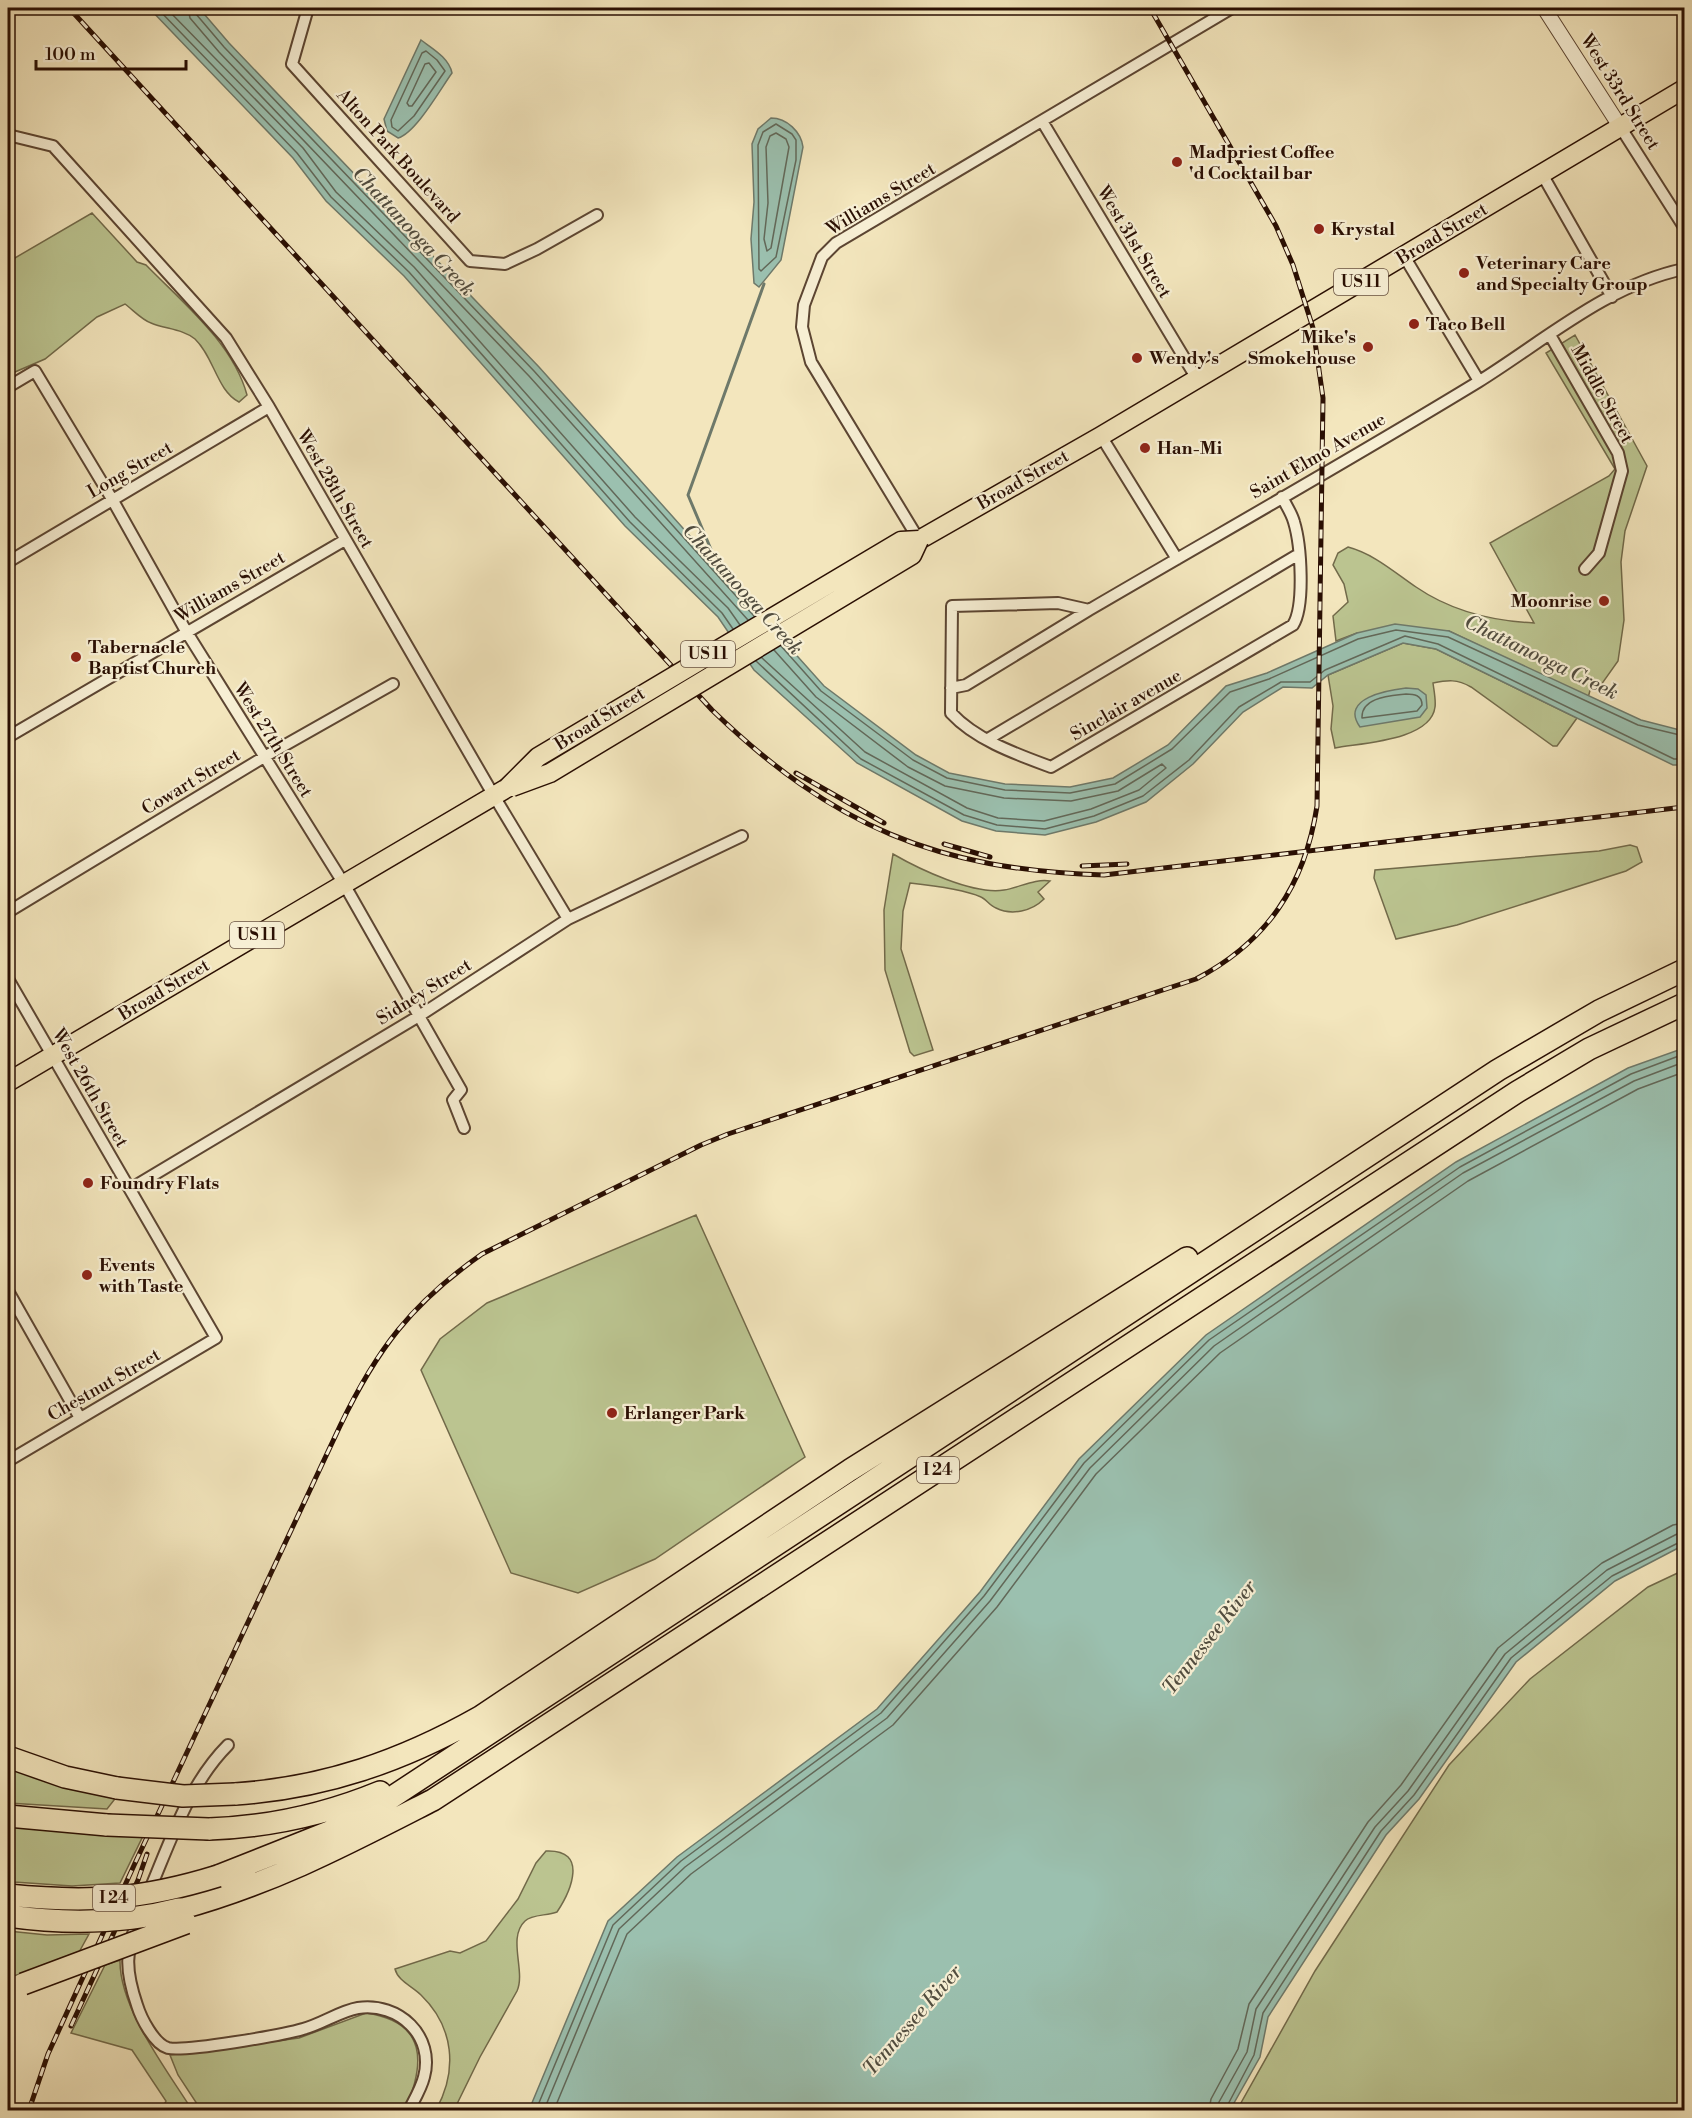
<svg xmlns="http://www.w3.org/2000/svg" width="1692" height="2118" viewBox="0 0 1692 2118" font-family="'Libre Bodoni',serif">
  <rect width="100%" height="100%" fill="#f3e6bd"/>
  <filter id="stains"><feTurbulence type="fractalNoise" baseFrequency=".00333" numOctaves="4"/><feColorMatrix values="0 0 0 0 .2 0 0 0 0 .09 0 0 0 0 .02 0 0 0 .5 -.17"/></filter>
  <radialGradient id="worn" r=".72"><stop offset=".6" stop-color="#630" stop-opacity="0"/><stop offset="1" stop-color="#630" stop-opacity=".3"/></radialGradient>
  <path fill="#bbc490" stroke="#726a4a" stroke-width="1.5" d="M92 213 137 262 146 265C182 302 233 343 247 395L239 402C217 391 214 357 195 339 183 329 165 329 151 323 142 320 133 310 125 304L97 317 45 359 8 375V262Z
    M1575 335 1647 466 1625 531 1621 562 1624 620 1618 661 1601 685 1593 679 1588 698 1449 631 1357 633 1336 641 1333 616 1348 602 1344 584 1333 565 1338 553 1348 547C1374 554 1394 572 1416 587 1451 611 1492 621 1534 623L1490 543 1609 476 1615 469 1546 353Z
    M1403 643 1436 649 1577 718 1557 746H1553L1471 687C1457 679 1448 680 1433 683 1434 691 1436 700 1435 707 1431 741 1359 743 1335 748L1331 729 1333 706 1328 675Z
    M1630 845 1637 847 1642 862 1626 871 1457 925 1396 939 1374 878 1375 870 1599 851Z
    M893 854C919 869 973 895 1004 890 1018 888 1036 878 1050 881L1038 892 1044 899C1032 911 1012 916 996 908 990 906 986 899 981 897 963 889 929 885 910 883L903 911 901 949 933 1050 914 1056 910 1052 885 970 884 910Z
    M696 1215 805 1457 655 1559 578 1593 511 1573 421 1370 440 1339 487 1303Z
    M1684 1570V2110H1237L1315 1971 1449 1765 1530 1679 1648 1587Z
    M8 1767 118 1795 107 1809 8 1803Z
    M8 1820 143 1836 120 1883 72 1886 14 1882 8 1881Z
    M546 1851C589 1849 571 1891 557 1912 547 1916 532 1914 525 1921 507 1938 526 1971 517 1991L480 2057 454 2110H436C458 2070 454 2027 421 1995 412 1986 398 1981 395 1969L450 1951 460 1953 486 1941 518 1899 536 1863Z
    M8 1931 47 1935 89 1934 78 1954 8 1978Z
    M120 1960C119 2008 167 2070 192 2110H161L166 2101 132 2050 71 2033 105 1965Z
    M366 2013C428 2022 425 2064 405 2110H201L178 2075 170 2055 299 2038Z"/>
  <path fill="#9bc0af" stroke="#6e796a" stroke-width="1.5" d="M149 8H199L229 43 539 367 824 686 916 755 949 773 1005 784 1070 787 1113 778 1168 745 1226 686 1267 673 1357 633 1395 624 1449 631 1641 720 1684 731V765H1673L1436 649 1403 643 1328 675 1312 688 1283 687 1243 712 1193 764 1146 802 1096 822 1045 835 996 831 962 821 857 763 754 670 718 617 625 526 404 276 326 201 293 158Z
    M421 40C433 49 449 58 452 73 441 88 416 133 398 138L387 131 384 119Z
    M771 118C787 118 801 132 803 147L781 260 759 287 754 283 751 239 754 202 752 144 758 129Z
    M1406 688 1418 689 1426 695 1427 708 1420 717 1360 727C1339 698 1389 690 1406 688Z
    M1684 1048V1545L1615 1581 1516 1662 1419 1799 1386 1835 1268 2017 1260 2057 1230 2110H529L608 1921 677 1857 877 1709 980 1592 1079 1459 1206 1335 1456 1162 1628 1068Z"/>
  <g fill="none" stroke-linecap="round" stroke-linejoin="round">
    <path stroke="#626859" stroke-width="1.5" d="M157 8 297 153 331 197 409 272 630 522 722 613 733 629
      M166 8 303 148 336 192 414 267 635 517 728 608 740 625
      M188 8 190 18 219 52 529 376 748 620
      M195 8 196 14 224 47 534 371 754 616
      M426 51 437 60 445 71 414 116 398 131 392 127 391 120 422 53Z
      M429 63 436 72 412 106H409L407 103 425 64Z
      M776 124 792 134 796 140V160L776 257 761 271 759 269 758 145 763 132Z
      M776 133 786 139 789 147 771 248 767 251 764 239 768 203 766 147 770 136Z
      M781 646 821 691 913 760 947 778 1005 790 1070 793 1115 784 1172 749 1230 692 1269 679 1358 639 1396 630 1448 637 1638 725 1684 736
      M762 658 865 752 967 808 998 818 1044 821 1091 809 1139 790 1166 768 1162 764 1118 791 1071 801 1004 798 945 786 908 767 816 697 774 650
      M756 661 861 759 964 815 997 825 1045 829 1094 816 1143 796 1189 760 1239 707 1281 682H1310L1325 670 1405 636 1438 644 1674 759H1684
      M1406 694C1414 694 1422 695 1422 705L1417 711 1362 718C1361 697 1390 696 1406 694Z
      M536 2110 613 1925 681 1861 881 1713 984 1596 1084 1463 1209 1340 1460 1167 1631 1074 1684 1054
      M544 2110 619 1929 685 1867 887 1718 990 1601 1090 1468 1214 1346 1463 1173 1634 1081 1684 1062
      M554 2110 627 1934 691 1874 893 1725 997 1607 1096 1474 1220 1353 1468 1181 1638 1089 1684 1072
      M1209 2110 1211 2099 1238 2049 1249 2004 1368 1822 1401 1785 1498 1648 1602 1563 1673 1525 1684 1523
      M1218 2110 1219 2102 1247 2052 1256 2009 1375 1827 1408 1791 1505 1654 1607 1570 1677 1534 1684 1532
      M1225 2110 1254 2055 1263 2013 1381 1831 1414 1795 1511 1658 1612 1576 1684 1540"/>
    <path stroke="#6e796a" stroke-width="3" d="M717 568 718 566 688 495 764 284"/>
    <defs>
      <path id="minor" d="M308 8 292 64 470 261 505 264 537 249 597 215
        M1042 121 1197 379
        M1621 128 1684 227
        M8 135 53 146 226 338 269 407 494 796 568 919
        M1542 174 1612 297
        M1404 256 1479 381
        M1550 335 1618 453 1622 471 1599 553 1585 569
        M8 387 35 371 112 499 186 631 344 884 461 1090 453 1100 464 1128
        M1101 436 1177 559
        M1282 497C1286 505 1292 514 1294 522 1301 545 1305 606 1293 625L1051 767C1016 754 976 740 951 713L952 606 1058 603 1089 610C1219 534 1350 460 1478 382 1544 341 1607 285 1684 269
        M919 540 811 362 802 327 804 305 822 257 836 243 1232 8
        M8 562 269 407
        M951 688 966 685 1089 610
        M8 737 345 540
        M988 739 1299 554
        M8 912 264 757 393 684
        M8 979 216 1338 8 1461
        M130 1189 419 1016 568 919 742 836
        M8 1291 80 1418
        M148 1894C170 1843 188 1785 228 1745
        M139 1917C125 1951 125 1970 137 2005 141 2018 154 2044 168 2048 185 2052 283 2035 303 2029 322 2024 340 2011 358 2008 399 2002 435 2036 424 2077 421 2089 414 2100 409 2110"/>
      <path id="tertiary" d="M1544 8 1621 128"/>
      <path id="primary" d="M919 540 1101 436 1684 89
        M8 1082 507 788"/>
      <path id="motorway" d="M8 1757 65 1777 117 1788
        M235 1794C325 1788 402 1761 480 1717L850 1470 1187 1258
        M8 1816 107 1825
        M209 1829C269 1827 324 1815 380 1792
        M218 1876 329 1832 377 1807 1498 1070 1599 1011 1684 970
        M179 1909C274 1883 347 1844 433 1800L1517 1092 1589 1049 1684 1004"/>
    </defs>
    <use href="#minor" stroke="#5c4532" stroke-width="14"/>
    <use href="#tertiary" stroke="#5c4532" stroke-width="16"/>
    <use href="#primary" stroke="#2a0f03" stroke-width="21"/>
    <use href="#motorway" stroke="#2a0f03" stroke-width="24"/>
    <use href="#minor" stroke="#f7efd4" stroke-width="10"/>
    <use href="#tertiary" stroke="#f7efd4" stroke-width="14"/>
    <use href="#primary" stroke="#f3e6bd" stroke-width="18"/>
    <use href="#motorway" stroke="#f3e6bd" stroke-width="21"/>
    <defs>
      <path id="rail" d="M69 8 712 710C832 826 937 870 1104 875L1684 807
        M796 773 884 823
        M944 844 990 857
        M1082 866 1127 864
        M71 2026 138 1880 147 1854
        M29 2110 48 2054 136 1861 340 1426C377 1349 411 1304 482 1254L701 1145 728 1134 1196 979C1267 942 1305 885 1317 806L1323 398 1313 328 1293 265 1276 226 1150 8"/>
    </defs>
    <use href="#rail" stroke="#2a0f03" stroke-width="5"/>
    <use href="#rail" stroke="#f7efd4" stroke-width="3" stroke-dasharray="9" stroke-linecap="butt"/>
    <defs>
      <path id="primary-bridge" d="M512 787 550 773 912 555 919 540
        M507 788 538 757 901 541 919 540"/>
      <path id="motorway-bridge" d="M117 1788 183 1796 235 1794
        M107 1825 209 1829
        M8 1895C87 1903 141 1900 218 1876
        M8 1916C66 1924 122 1924 179 1909
        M23 1984 186 1923"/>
    </defs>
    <use href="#primary-bridge" stroke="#2a0f03" stroke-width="21" stroke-linecap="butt"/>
    <use href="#motorway-bridge" stroke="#2a0f03" stroke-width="24" stroke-linecap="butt"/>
    <use href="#primary-bridge" stroke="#f3e6bd" stroke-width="18"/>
    <use href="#motorway-bridge" stroke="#f3e6bd" stroke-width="21"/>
  </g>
  <g fill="#8f2418" stroke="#f7efd4" stroke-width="2">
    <circle cx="1177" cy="162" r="6"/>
    <circle cx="1319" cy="229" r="6"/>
    <circle cx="1464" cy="273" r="6"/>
    <circle cx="1414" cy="324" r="6"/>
    <circle cx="1368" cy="347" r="6"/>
    <circle cx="1137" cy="358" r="6"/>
    <circle cx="1145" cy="448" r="6"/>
    <circle cx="1604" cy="601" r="6"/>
    <circle cx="76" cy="657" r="6"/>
    <circle cx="88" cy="1183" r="6"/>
    <circle cx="87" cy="1275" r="6"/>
    <circle cx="612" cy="1413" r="6"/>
  </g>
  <g text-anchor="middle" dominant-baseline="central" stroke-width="4.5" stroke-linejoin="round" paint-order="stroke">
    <g fill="#f7efd4" stroke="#685242" stroke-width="1.5">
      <rect x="1334" y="269" width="54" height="26" rx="4.5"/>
      <rect x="681" y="641" width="54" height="26" rx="4.5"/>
      <rect x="230" y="922" width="54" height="26" rx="4.5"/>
      <rect x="917" y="1457" width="42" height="26" rx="4.5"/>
      <rect x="93" y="1885" width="42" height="26" rx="4.5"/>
    </g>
    <g font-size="16" font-weight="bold" fill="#2a0f03">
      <text x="1361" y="282">US 11</text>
      <text x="708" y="654">US 11</text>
      <text x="257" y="935">US 11</text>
      <text x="938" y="1470">I 24</text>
      <text x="114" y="1898">I 24</text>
    </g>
    <g font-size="18" fill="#2a0f03" stroke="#f7efd4">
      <text transform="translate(1620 92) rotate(58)">West 33rd Street</text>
      <text transform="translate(398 156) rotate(48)">Alton Park Boulevard</text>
      <text transform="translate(881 199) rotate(-31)">Williams Street</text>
      <text transform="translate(1442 234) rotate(-31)">Broad Street</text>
      <text transform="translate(1134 242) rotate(59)">West 31st Street</text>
      <text transform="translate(1602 394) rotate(61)">Middle Street</text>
      <text transform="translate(1318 456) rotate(-30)">Saint Elmo Avenue</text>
      <text transform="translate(130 470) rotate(-30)">Long Street</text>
      <text transform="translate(1023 480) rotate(-30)">Broad Street</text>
      <text transform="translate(335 489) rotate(60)">West 28th Street</text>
      <text transform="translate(230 587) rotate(-30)">Williams Street</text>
      <text transform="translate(1126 705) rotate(-30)">Sinclair avenue</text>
      <text transform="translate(600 719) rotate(-32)">Broad Street</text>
      <text transform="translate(273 740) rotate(58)">West 27th Street</text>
      <text transform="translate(191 782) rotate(-31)">Cowart Street</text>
      <text transform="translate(164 990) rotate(-31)">Broad Street</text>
      <text transform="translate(424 992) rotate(-32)">Sidney Street</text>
      <text transform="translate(90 1088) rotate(60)">West 26th Street</text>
      <text transform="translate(104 1385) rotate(-30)">Chestnut Street</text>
    </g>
    <g font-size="18" font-weight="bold" fill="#2a0f03" stroke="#f7efd4" text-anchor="start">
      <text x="1189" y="152">Madpriest Coffee<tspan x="1189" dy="21">'d Cocktail bar</tspan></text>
      <text x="1331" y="229">Krystal</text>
      <text x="1476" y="263">Veterinary Care<tspan x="1476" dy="21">and Specialty Group</tspan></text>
      <text x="1426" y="324">Taco Bell</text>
      <text x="1356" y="337" text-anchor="end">Mike's<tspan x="1356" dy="21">Smokehouse</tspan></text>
      <text x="1149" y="358">Wendy's</text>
      <text x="1157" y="448">Han-Mi</text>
      <text x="1592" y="601" text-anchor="end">Moonrise</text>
      <text x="88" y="647">Tabernacle<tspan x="88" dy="21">Baptist Church</tspan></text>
      <text x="100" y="1183">Foundry Flats</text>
      <text x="99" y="1265">Events<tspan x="99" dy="21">with Taste</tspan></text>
      <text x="624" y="1413">Erlanger Park</text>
    </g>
    <g font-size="20" font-style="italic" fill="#524d3f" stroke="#f7efd4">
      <text transform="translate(413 232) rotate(47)">Chattanooga Creek</text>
      <text transform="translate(742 590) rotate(48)">Chattanooga Creek</text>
      <text transform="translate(1541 658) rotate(26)">Chattanooga Creek</text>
      <text transform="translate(1210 1638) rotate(-52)">Tennessee River</text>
      <text transform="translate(913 2021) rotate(-49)">Tennessee River</text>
    </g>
  </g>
  <rect width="1692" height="2118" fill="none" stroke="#f3e6bd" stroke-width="30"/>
  <rect x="9" y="9" width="1674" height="2100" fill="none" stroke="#2a0f03" stroke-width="3"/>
  <rect x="15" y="15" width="1662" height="2088" fill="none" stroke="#2a0f03" stroke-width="1.5"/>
  <path d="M36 60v9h150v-9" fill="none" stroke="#2a0f03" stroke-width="3"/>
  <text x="45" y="60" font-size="18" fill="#2a0f03" stroke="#f7efd4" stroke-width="4.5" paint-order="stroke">100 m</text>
  <rect width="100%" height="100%" filter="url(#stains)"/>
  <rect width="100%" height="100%" fill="url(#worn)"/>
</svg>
